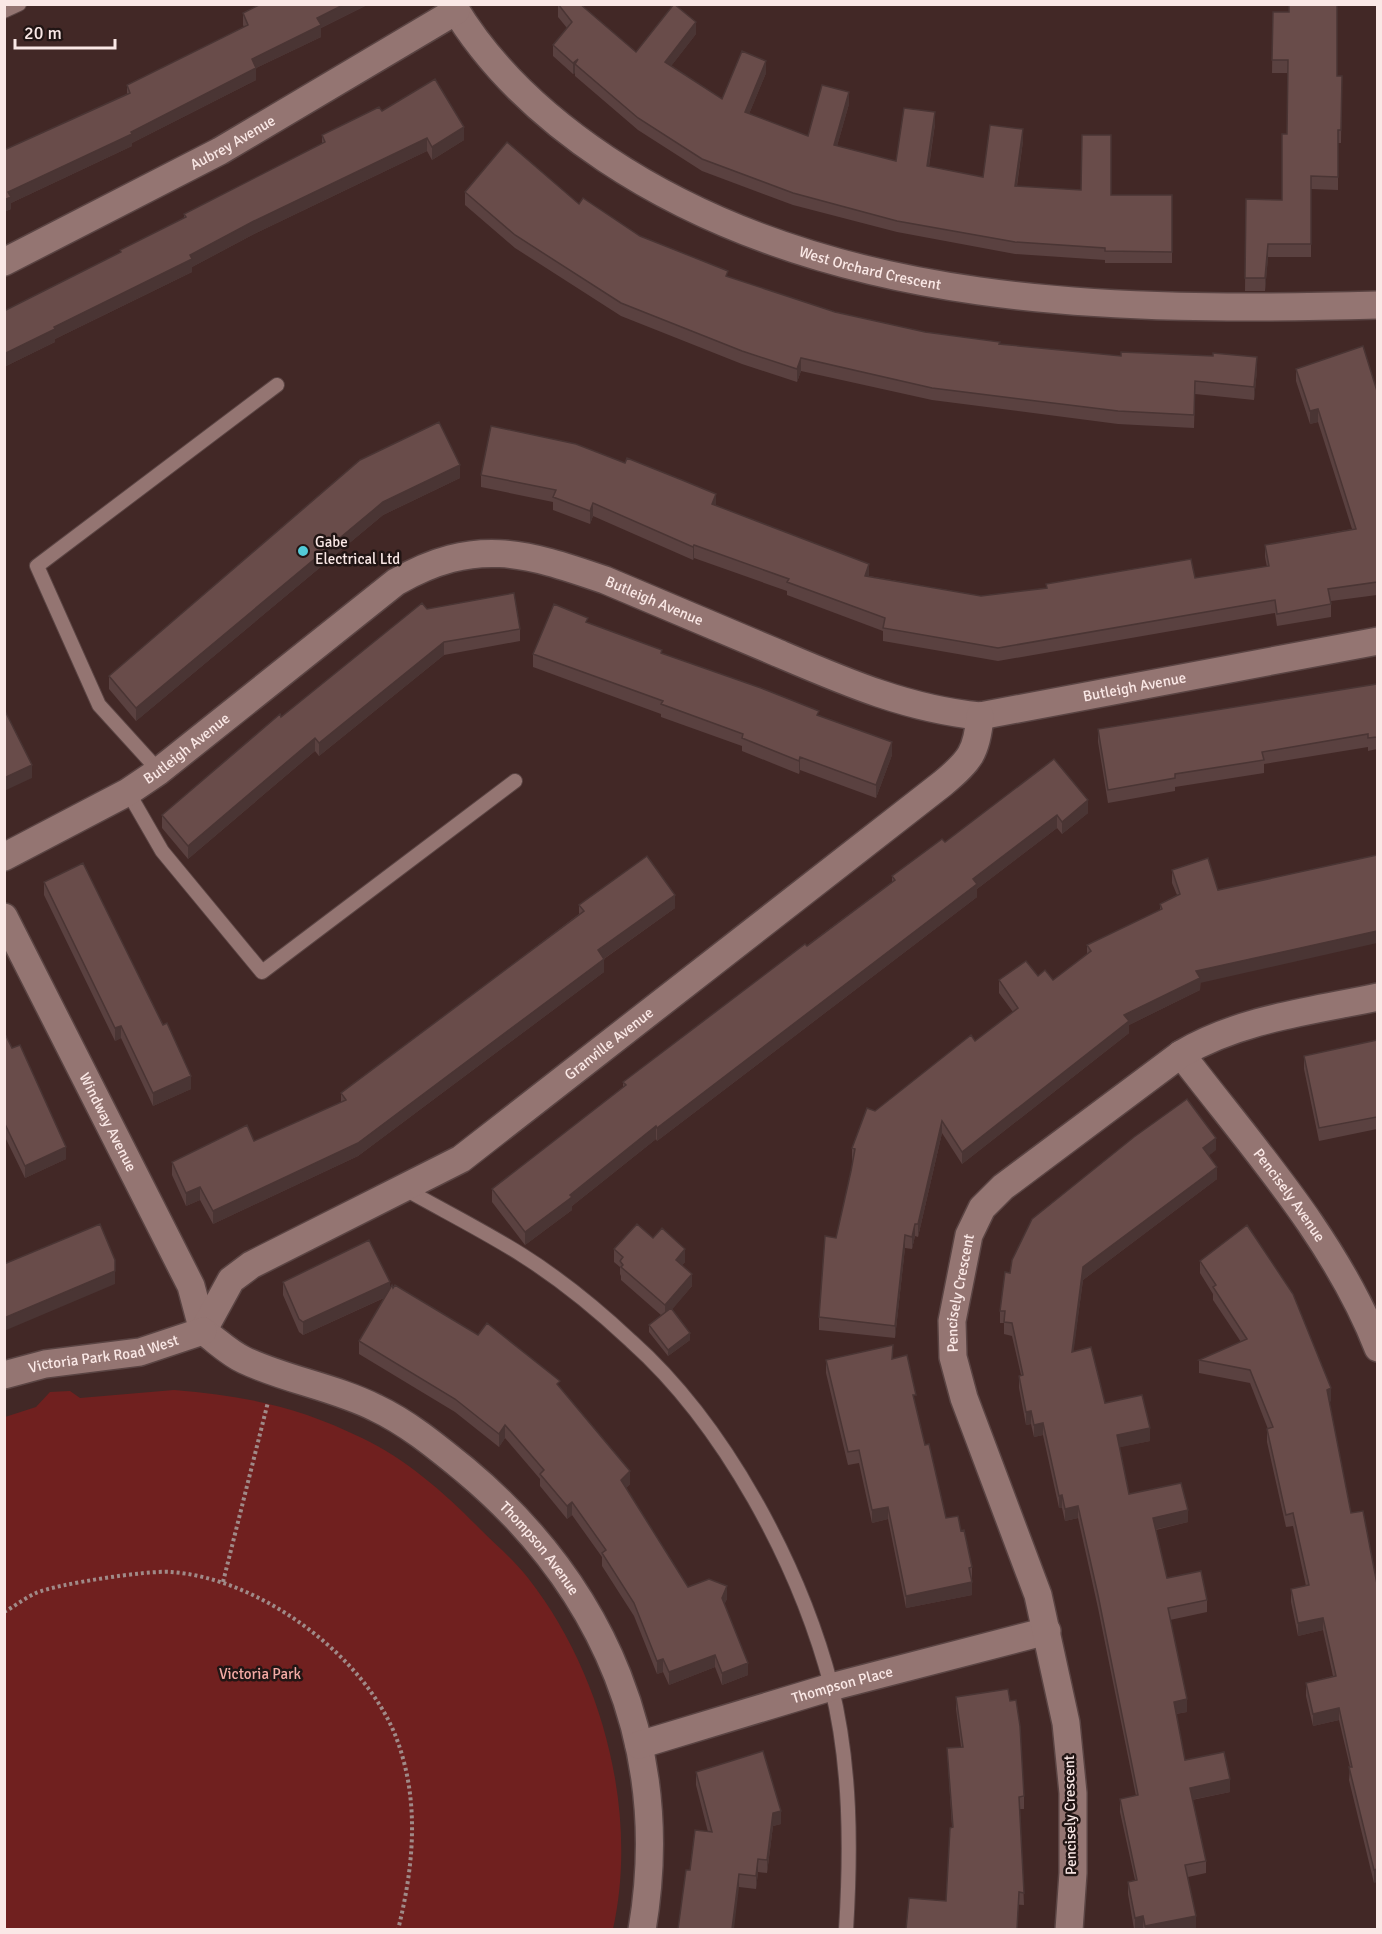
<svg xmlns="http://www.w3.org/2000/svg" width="1382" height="1934" viewBox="0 0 1382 1934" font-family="Signika,sans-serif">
  <rect width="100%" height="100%" fill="#422826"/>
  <path fill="#70201f" d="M174 1390C245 1396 297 1406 362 1438 406 1459 446 1494 480 1529 496 1545 514 1560 528 1578 602 1672 639 1812 613 1929H5V1417L36 1407 50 1392 70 1391 80 1398Z"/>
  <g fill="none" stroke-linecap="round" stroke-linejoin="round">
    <defs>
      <path id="lane" d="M4 11 19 4
        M159 771 99 705 37 566 277 385
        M128 792 162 851 262 972 515 781
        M405 1189C444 1211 484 1231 522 1255 560 1279 598 1310 631 1341 725 1425 799 1564 831 1685 851 1765 851 1849 846 1930"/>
      <g id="street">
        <path id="s1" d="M452 4C489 67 546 119 606 159 831 309 1117 312 1378 305"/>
        <path id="s2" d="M4 262 220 151 456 11"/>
        <path id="s3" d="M4 857 128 792 159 771 396 582C475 537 524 552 605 580 661 604 717 627 773 651 841 680 906 709 980 716L1378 641"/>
        <path id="s4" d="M4 917 191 1286 203 1331"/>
        <path id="s5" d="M1181 1054C1252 1147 1335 1238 1378 1348"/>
        <path id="s6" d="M203 1331 231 1280 251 1265 461 1159 942 784C970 761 977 752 980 716"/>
        <path id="s7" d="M203 1331C216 1340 229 1353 244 1360 286 1380 334 1387 376 1408 408 1423 438 1448 465 1470 605 1587 673 1748 642 1930"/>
        <path id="s8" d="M4 1375 45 1364 140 1352 203 1331"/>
        <path id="s9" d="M639 1745 831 1687 1047 1631"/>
        <path id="s10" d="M1069 1930 1073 1873V1793L1066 1723 1038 1595 964 1398 953 1357 952 1321 969 1235 982 1208 1003 1187 1181 1054C1240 1019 1311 1011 1378 997"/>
      </g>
    </defs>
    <use href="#lane" stroke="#5a4443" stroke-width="16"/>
    <use href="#street" stroke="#5a4443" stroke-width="30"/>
    <path stroke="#a08a88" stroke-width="4" stroke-dasharray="3 3" stroke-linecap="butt" d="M223 1582 268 1402
      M4 1612C15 1606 25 1598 36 1593 56 1584 148 1570 171 1572 259 1578 364 1655 396 1737 420 1800 414 1865 398 1930"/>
    <use href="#lane" stroke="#947572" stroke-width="14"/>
    <use href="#street" stroke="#947572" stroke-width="27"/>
  </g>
  <path fill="#5a4140" d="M261 4H369L321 28V37L256 68V80L132 143V146L11 203V209L4 212V150L127 94V85L244 27 243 25V13Z
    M558 5 636 52 696 34 671 66 722 99 766 73 749 114 808 136 849 104 837 146 896 161 935 124 929 167 983 177 1023 141 1017 186 1111 195H1172V263H1105V260L1015 254 897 232 793 205 702 171 638 130 575 76V73L573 74 553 56V45L567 28 558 17Z
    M1273 12H1289L1337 76H1342L1341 143H1338V190L1311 189V257H1268L1265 291H1245L1246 199 1282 200 1287 134 1288 73H1272Z
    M382 111 464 140 432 160 427 151 254 234 192 267V272L55 339V342L4 367V311L120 253V250L184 218V214L322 144V135Z
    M465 192 579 204 640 236 728 277 835 312 925 332 1000 344 1257 370 1254 400 1195 394 1194 428 1118 424 932 400 801 371 797 382 742 364 621 316 515 248 465 205Z
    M1296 369 1377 391V595L1331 601V617L1277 626 1275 613 998 661 883 641V631L787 595V591L694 558 693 560 593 516 590 524 553 510V502L481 487V475L716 505 869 576 981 596 1046 588V584L1195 578 1267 567 1265 557V545L1352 529 1318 422 1310 424 1296 381Z
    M360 460 460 478 383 515 136 721 109 689V676Z
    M427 609 520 629V641L444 655 319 756 315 751 188 859 162 828V815Z
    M588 623 662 654 819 715 892 755 876 798 800 770 799 774 742 751V746L661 717V714L533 667V654Z
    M1377 684V749L1368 751V747L1264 764V773L1175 787V791L1108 803 1098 742V729Z
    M1054 759 1088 813 1062 834 1057 828 977 889V897L657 1141 656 1139 572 1206V1210L525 1245 492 1202V1189L623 1087V1082L892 882V876L945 842Z
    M1208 858 1200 990 1129 1025V1033L962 1164 942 1133 918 1237 915 1236 912 1249 905 1248 895 1338 819 1330V1317L851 1171 853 1161H852V1148L875 1111 975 1041 1013 1012 999 993V980L1038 976 1053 980 1087 954V945L1160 911V904L1177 895 1172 883V870Z
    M44 882 191 1089 153 1106 121 1038 115 1041 44 895Z
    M579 905 675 908 604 959V972L358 1156 213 1224 200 1200 186 1206 172 1175V1162L254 1141 341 1102V1093L579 914Z
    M4 1032 66 1159 25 1178 4 1135Z
    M1377 1040V1129L1319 1141 1304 1069V1056Z
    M1216 1150 1209 1155 1217 1179 1083 1280 1073 1352 1105 1403 1150 1441 1119 1447 1129 1494 1188 1522 1156 1530 1167 1578 1207 1600V1612L1170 1620 1187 1712 1176 1714 1185 1760 1230 1792 1192 1800 1206 1861V1873L1188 1877 1196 1928 1190 1929H1143V1928L1134 1929 1128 1894V1882L1135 1880 1120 1812V1799L1136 1796 1098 1608 1078 1518 1065 1521 1062 1508H1059L1043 1435 1034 1437 1031 1424 1026 1425 1019 1388V1376L1021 1375 1012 1336 1004 1334V1323H1000V1311L1010 1273Z
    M653 1238 685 1262 682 1265 692 1286 672 1309 690 1340 668 1356 649 1332V1325L661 1315 621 1280V1276L620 1274V1267L614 1262V1249Z
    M1200 1261 1331 1401 1329 1402 1351 1513 1377 1584 1374 1883 1349 1780 1350 1767 1339 1720 1313 1726 1306 1696V1683L1333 1676 1323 1630 1298 1636 1291 1602V1589L1306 1586 1293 1526 1286 1527 1267 1442V1429H1268L1250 1383 1199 1373V1360L1241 1342 1213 1300V1294L1200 1273Z
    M283 1282 393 1288 560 1388 630 1484 626 1488 688 1587 727 1599 724 1604 748 1675 722 1685 715 1667 669 1685 663 1672 657 1674 634 1616 602 1566V1557L572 1515 567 1519 540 1486V1479L505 1438 499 1447 455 1412 359 1354V1341L384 1298 303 1335 299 1332 283 1295Z
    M893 1359 916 1406 925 1445 946 1518 961 1531 972 1567V1595L906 1608 888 1519 872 1523 859 1463 848 1465 826 1373V1360Z
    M956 1697 1024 1796V1809H1020L1024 1905 946 1901 952 1827 947 1748 961 1747 956 1709Z
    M696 1772 781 1824 773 1826 767 1873 758 1872 756 1889 739 1887 690 1870 708 1832 696 1785Z"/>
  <path fill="#4a3534" d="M345 4H369L321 28V37L256 68V80L132 143V146L11 203V209L4 212V200L8 192 131 132 317 18Z
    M696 22V34L665 74V62Z
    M578 59 575 64V73L573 74V63Z
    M766 61V73L745 124V112Z
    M849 92V104L834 157V145Z
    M935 112V124L927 178V166Z
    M464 127V140L432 160V147Z
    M1023 129V141L1015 198V186Z
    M427 138V151L254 234 192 267V272L55 339V342L4 367V354L254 221Z
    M1268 244V257L1265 291V278Z
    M1257 357V370L1254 400V387Z
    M801 358V371L797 382V369Z
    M1318 409V422L1310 424V411Z
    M460 465V478L383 515 136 721V708L383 502Z
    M716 494V507L712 504Z
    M593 503V516L590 524V511Z
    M694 545V558L693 560V547Z
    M869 564V577L865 576Z
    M444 642V655L319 756V743Z
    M315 738V751L188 859V846Z
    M892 742V755L876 798V785Z
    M800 757V770L799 774V761Z
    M32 765V778L4 791V778Z
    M1088 800V813L1062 834V822Z
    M1057 815V828L977 889V897L657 1141V1128L973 879Z
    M675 895V908L598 963V950Z
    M1377 931V943L1200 983V990L1129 1025V1033L962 1164V1152L1124 1015 1196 971Z
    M604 959V972L358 1156 213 1224V1211Z
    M121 1026V1038L115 1041V1028Z
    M191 1076V1089L153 1106V1093Z
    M942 1121V1133L918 1237V1224Z
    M656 1126V1139L572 1206V1210L525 1245V1232Z
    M1216 1138V1150L1203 1160V1148Z
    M66 1147V1159L25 1178V1166Z
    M1217 1167V1179L1083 1280 1072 1364V1352L1083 1267Z
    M200 1187V1200L186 1206V1193Z
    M915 1224V1236L912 1249V1237Z
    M905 1235V1248L895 1338V1326Z
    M685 1249V1262L676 1272V1260Z
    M115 1271V1284L4 1331V1318Z
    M692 1274V1286L665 1318V1305Z
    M390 1282V1295L303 1335V1322Z
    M690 1333V1340L668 1356V1350Z
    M1331 1388V1401L1327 1403V1390Z
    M1031 1411V1424L1026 1425V1412Z
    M1043 1423V1435L1034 1437V1425Z
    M505 1425V1438L499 1447V1434Z
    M1150 1428V1441L1117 1448V1435Z
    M630 1471V1484L621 1493V1480Z
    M1062 1495V1508H1059V1496Z
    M572 1502V1515L567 1519V1506Z
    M1078 1506V1518L1065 1521V1509Z
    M888 1507V1519L872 1523V1510Z
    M1188 1510V1522L1153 1530V1518Z
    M972 1582V1595L906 1608V1596Z
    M727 1586V1599L722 1610V1598Z
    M1323 1618V1630L1298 1636V1623Z
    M715 1655V1667L669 1685V1672Z
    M663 1659V1672L657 1674V1661Z
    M748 1663V1675L722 1685V1673Z
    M1187 1699V1712L1174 1714V1702Z
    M1339 1708V1720L1313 1726V1714Z
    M1230 1779V1792L1190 1800V1788Z
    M781 1811V1824L773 1826 767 1873V1860L773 1813Z
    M758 1859V1872L756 1889V1876Z
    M1377 1869V1882L1374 1883V1870Z
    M739 1874V1887L734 1929H732Z
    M1143 1916V1928L1135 1929V1918Z
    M1196 1916V1928L1190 1929H1145V1926Z"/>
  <path fill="#694c4a" stroke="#4a3534" stroke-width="1.5" d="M261 4H345L317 18 321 25 252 59 256 68 131 132 132 134 8 192 11 197 4 200V150L130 93 127 85 248 25 243 13Z
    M558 4H580L636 52 674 4 696 22 665 62 722 99 742 51 766 61 745 112 808 136 822 85 849 92 834 145 896 161 904 108 935 112 927 166 983 177 990 125 1023 129 1015 186 1081 190 1082 135H1111V195H1172V252L1105 251V248L1015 242 897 221 793 193 702 159 638 118 575 64 578 59 573 63 553 45 572 22Z
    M1289 4H1337V76H1342L1341 130H1338V177L1311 176V244H1268L1265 278H1245L1246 199 1282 200V134H1287L1288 60H1272L1273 12H1289Z
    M435 79 464 127 432 147 427 138 254 221 190 255 192 259 54 327 55 329 4 354V311L121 252 120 250 186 217 184 214 325 142 322 135 379 107 382 111Z
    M507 142 579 204 583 198 640 236 728 271 726 276 835 312 925 332 1000 342 999 344 1121 356V352L1213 356V353L1257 357 1254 387 1195 381 1194 415 1118 411 932 388 801 358 797 369 742 351 621 303 515 235 465 192Z
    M1363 346 1377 391V582L1328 589 1331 604 1277 614 1275 600 998 648 883 628 885 618 787 582 789 579 694 545 693 547 593 503 590 511 553 497 556 490 481 475 491 426 576 444 625 463 627 458 682 480 716 494 712 504 869 564 865 576 981 596 1047 588 1046 584 1191 559 1195 578 1269 566 1265 545 1356 529 1318 409 1310 411 1296 369Z
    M439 422 460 465 383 502 136 708 109 676 360 460Z
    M514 593 520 629 444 642 319 743 315 738 188 846 162 815 280 714 281 717 422 603 427 609Z
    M554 604 588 618 586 622 662 650 661 653 761 688 819 711 817 715 892 742 876 785 800 757 799 761 742 738 743 734 661 704 663 701 533 654Z
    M1377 684V737L1368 738V734L1262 752 1264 760 1175 774V778L1108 790 1098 729Z
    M4 709 32 765 4 778Z
    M1054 759 1088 800 1062 822 1057 815 973 879 977 884 657 1128 656 1126 570 1195 572 1197 525 1232 492 1189 626 1085 623 1082 805 944 807 946 895 880 892 876 942 839 945 842Z
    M1377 855V931L1196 971 1200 978 1124 1015 1129 1021 962 1152 942 1121 918 1224H915L912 1237 905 1235 895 1326 819 1317 825 1236 836 1238 851 1171 855 1149 852 1148 867 1108 875 1111 971 1035 975 1041 1018 1008 999 980 1026 961 1038 976 1045 970 1053 980 1091 951 1087 945 1162 909 1160 904 1180 894 1172 870 1208 858 1218 890Z
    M647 856 675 895 598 950 604 959 358 1143 213 1211 200 1187 186 1193 172 1162 247 1125 254 1141 346 1100 341 1093 584 911 579 905Z
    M83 863 163 1025 167 1023 191 1076 153 1093 121 1026 115 1028 44 882Z
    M4 1032 12 1048 20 1045 66 1147 25 1166 4 1122Z
    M1377 1040V1117L1319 1128 1304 1056Z
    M1187 1099 1216 1138 1203 1148 1217 1167 1083 1267 1072 1352 1091 1347 1105 1403 1142 1395 1150 1428 1117 1435 1129 1494 1181 1483 1188 1510 1153 1518 1167 1578 1201 1571 1207 1600 1168 1608 1187 1699 1174 1702 1185 1760 1224 1752 1230 1779 1190 1788 1206 1861 1185 1865 1196 1916 1145 1926 1143 1916 1135 1918 1128 1882 1137 1880 1120 1799 1138 1795 1098 1595 1078 1506 1065 1509 1062 1495 1059 1496 1043 1423 1034 1425 1031 1411 1026 1412 1019 1376 1023 1375 1012 1323 1004 1322 1005 1311H1000L1005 1272 1010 1273 1012 1260 1032 1219 1134 1137Z
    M100 1224 115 1260V1271L4 1318V1264Z
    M637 1224 653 1238 662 1228 685 1249 676 1260 692 1274 665 1305 621 1267 623 1265 620 1261 623 1257 614 1249Z
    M1247 1225 1293 1294 1331 1388 1327 1390 1351 1513 1363 1511 1377 1584V1869L1374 1870 1349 1767H1352L1339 1708 1313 1714 1306 1683 1336 1676 1323 1618 1298 1623 1291 1589 1309 1585 1293 1513 1286 1515 1267 1429 1273 1427 1250 1370 1199 1360 1247 1339 1213 1287 1216 1285 1200 1261Z
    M369 1240 390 1282 303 1322 299 1319 283 1282Z
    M392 1285 393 1288 395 1285 478 1335 487 1323 560 1381 557 1384 630 1471 621 1480 688 1587 709 1579 727 1586 722 1598 748 1663 722 1673 715 1655 669 1672 663 1659 657 1661 634 1603 602 1553 606 1550 572 1502 567 1506 540 1474 544 1470 505 1425 499 1434 455 1399 359 1341Z
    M671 1308 690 1333 668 1350 649 1325Z
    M893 1345 892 1359 907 1355 916 1395H913L925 1445 929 1444 946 1518 958 1516 961 1531 964 1530 972 1567 969 1568 972 1582 906 1596 888 1507 872 1510 859 1450 848 1452 826 1360Z
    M1008 1689 1010 1701 1016 1700 1020 1726 1024 1796 1019 1797 1024 1893 1019 1892 1017 1929H906L909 1898 946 1901 950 1828 953 1827 947 1748 963 1747 956 1697Z
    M763 1751 781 1811 773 1813 767 1860 758 1859 756 1876 739 1874 732 1929H678L686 1870H690L695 1830 712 1832 696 1772Z"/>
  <circle fill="#52cbd8" stroke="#211514" stroke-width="2" cx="303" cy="551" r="6"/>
  <g text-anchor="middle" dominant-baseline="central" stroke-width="5" stroke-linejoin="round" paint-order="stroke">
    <g font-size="15" fill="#fae8e6" stroke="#211514">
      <text stroke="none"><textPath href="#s2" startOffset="258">Aubrey Avenue</textPath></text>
      <text stroke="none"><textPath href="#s1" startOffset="508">West Orchard Crescent</textPath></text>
      <text stroke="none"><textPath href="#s3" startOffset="752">Butleigh Avenue</textPath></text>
      <text stroke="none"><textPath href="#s3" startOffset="1256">Butleigh Avenue</textPath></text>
      <text stroke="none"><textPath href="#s3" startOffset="213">Butleigh Avenue</textPath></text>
      <text stroke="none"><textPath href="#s6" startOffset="506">Granville Avenue</textPath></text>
      <text stroke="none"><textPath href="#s4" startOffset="230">Windway Avenue</textPath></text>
      <text stroke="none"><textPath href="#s5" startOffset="178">Pencisely Avenue</textPath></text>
      <text stroke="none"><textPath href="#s10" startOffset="656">Pencisely Crescent</textPath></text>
      <text stroke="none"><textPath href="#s8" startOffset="102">Victoria Park Road West</textPath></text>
      <text stroke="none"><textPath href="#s7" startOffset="408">Thompson Avenue</textPath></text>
      <text stroke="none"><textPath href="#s9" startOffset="212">Thompson Place</textPath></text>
      <text transform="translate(1070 1815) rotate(-91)">Pencisely Crescent</text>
    </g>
    <g font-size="15" fill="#fae8e6" stroke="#211514" text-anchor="start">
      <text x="315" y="542">Gabe<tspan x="315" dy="17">Electrical Ltd</tspan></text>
    </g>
    <g font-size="15" fill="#f4aba5" stroke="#211514">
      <text x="260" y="1674">Victoria Park</text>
    </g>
  </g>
  <rect width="1382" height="1934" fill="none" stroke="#fae8e6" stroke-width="12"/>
  <path d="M15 39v9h100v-9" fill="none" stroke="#fae8e6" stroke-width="3"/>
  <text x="24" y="39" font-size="18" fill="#fae8e6" stroke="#211514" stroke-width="4.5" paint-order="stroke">20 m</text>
</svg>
